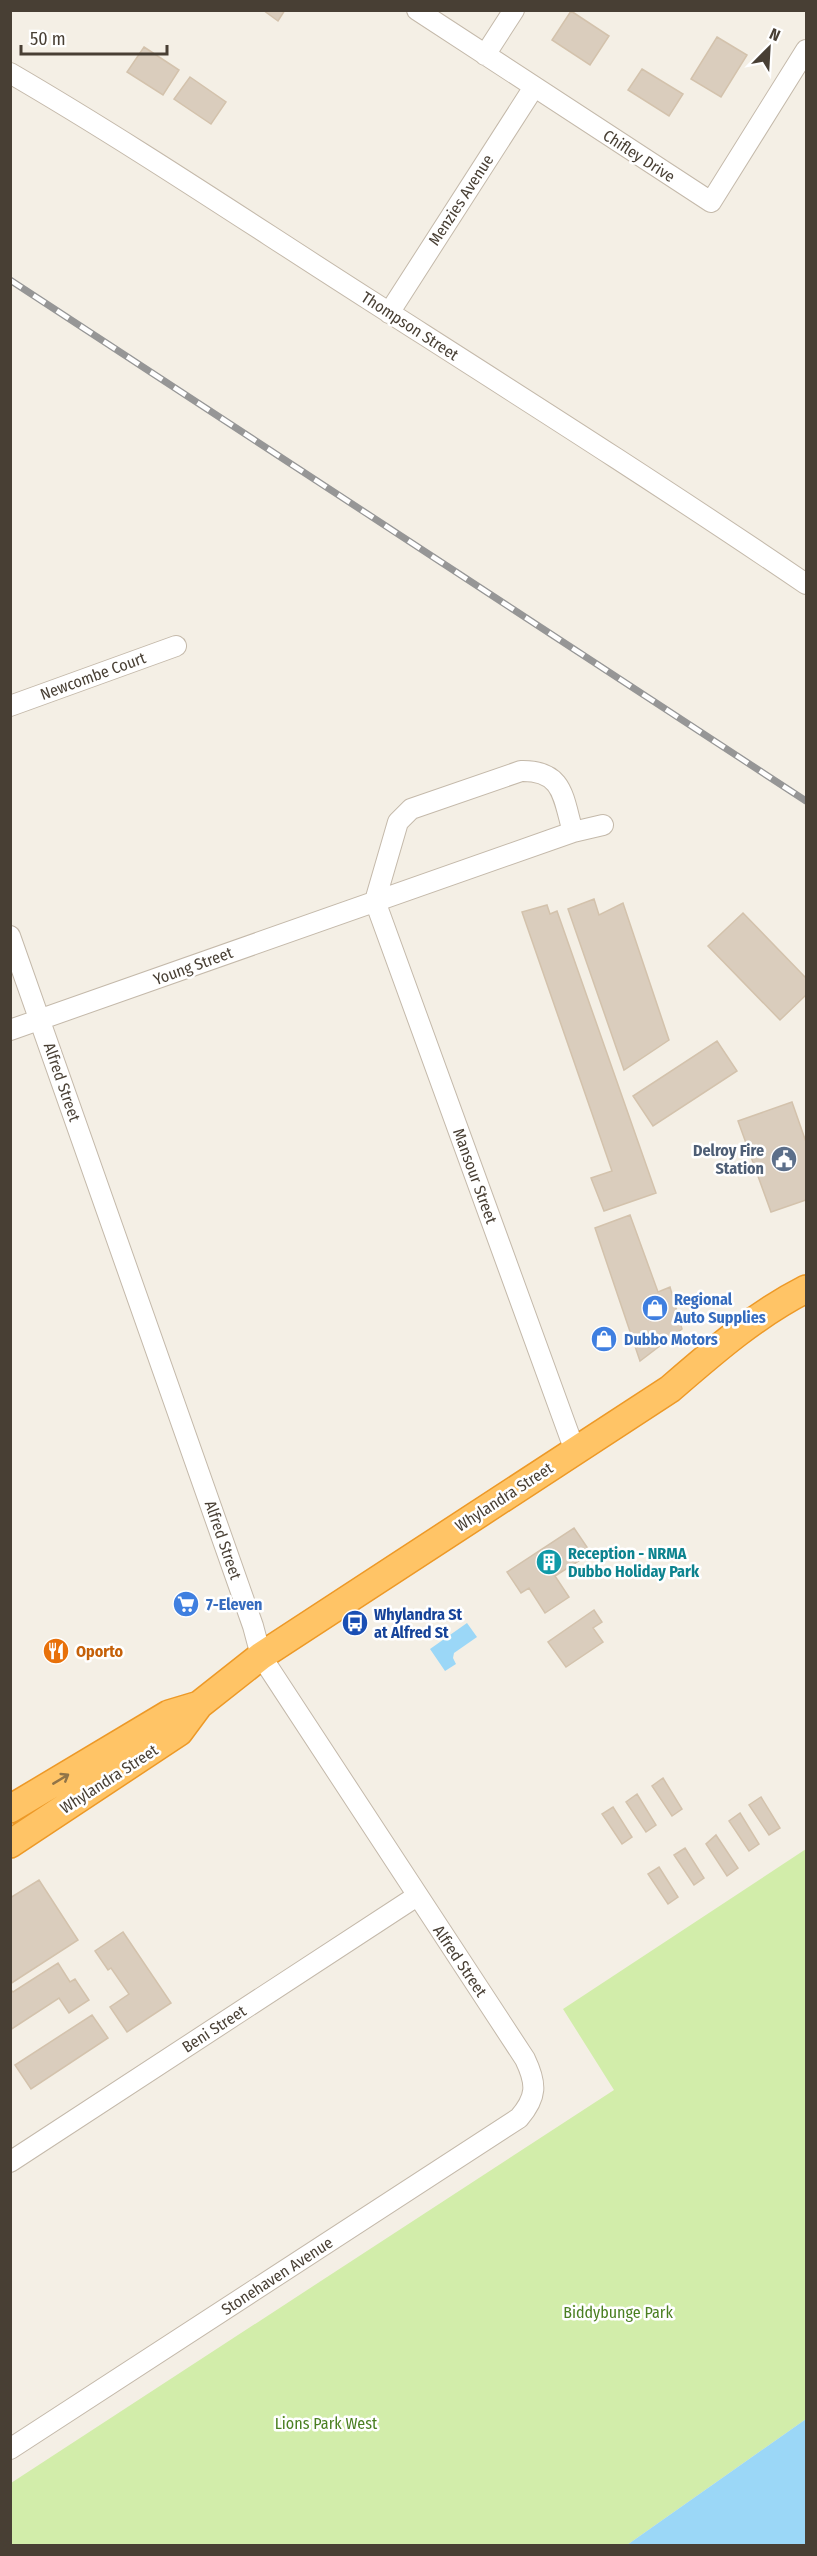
<svg xmlns="http://www.w3.org/2000/svg" width="817" height="2556" viewBox="0 0 817 2556" font-family="'Fira Sans Condensed',sans-serif">
  <rect width="100%" height="100%" fill="#f4efe5"/>
  <path fill="#d2edaa" d="M806 1849V2419L627 2545 11 2546V2483L614 2090 563 2009Z"/>
  <path fill="#9bd7f7" d="M467 1623 477 1637 454 1653 453 1658 456 1664 445 1671 430 1649Z
    M806 2419V2545H627Z"/>
  <path fill="#dacdbd" stroke="#d3c2ac" stroke-width="1.5" d="M263 10H285L278 21Z
    M571 11 609 36 590 65 552 40Z
    M717 37 747 55 721 97 691 79Z
    M144 47 179 70 163 95 127 72Z
    M642 69 683 94 669 116 628 90Z
    M190 77 226 102 211 124 174 99Z
    M594 899 599 915 623 903 669 1040 624 1070 568 909Z
    M547 905 550 914 557 911 656 1193 604 1211 591 1178 612 1171 522 912Z
    M743 913 806 978V995L780 1020 708 946Z
    M717 1041 737 1071 653 1126 633 1096Z
    M792 1102 806 1142V1200L771 1212 738 1121Z
    M630 1215 658 1292 670 1287 682 1329 640 1361 595 1228Z
    M574 1528 591 1553 555 1576 569 1597 545 1613 529 1588 521 1593 507 1572Z
    M594 1610 602 1622 593 1628 603 1642 566 1667 548 1642Z
    M663 1778 682 1809 672 1816 652 1786Z
    M637 1794 656 1825 646 1832 626 1802Z
    M761 1797 780 1828 769 1835 749 1805Z
    M613 1807 632 1837 622 1844 602 1814Z
    M740 1813 759 1844 749 1851 729 1821Z
    M716 1835 738 1868 727 1876 706 1844Z
    M685 1848 704 1878 694 1885 674 1855Z
    M659 1867 678 1897 668 1904 648 1874Z
    M39 1880 78 1940 10 1984V1898Z
    M123 1932 171 2003 127 2032 110 2007 129 1994 111 1968 108 1970 95 1951Z
    M58 1963 70 1982 75 1979 89 2000 69 2013 59 1998 10 2030V1989L13 1992Z
    M92 2015 108 2038 31 2089 15 2065Z"/>
  <g fill="none" stroke-linecap="round" stroke-linejoin="round">
    <defs>
      <path id="minor" d="M417 10 711 202 806 50
        M485 55 514 10
        M10 73C132 144 249 223 368 299 515 393 662 486 806 584
        M389 313 534 87
        M10 706 176 646
        M573 832C563 798 564 770 521 771L411 809 398 822 375 901 575 1451
        M10 936 253 1626 261 1656 525 2059C537 2084 537 2097 519 2118L10 2449
        M10 1030 573 832 603 825
        M10 2162 417 1896"/>
      <path id="highway" d="M10 1809 169 1714 199 1705
        M10 1844 179 1732 199 1705 261 1656 670 1389C714 1351 755 1315 806 1289"/>
    </defs>
    <use href="#minor" stroke="#c4b9aa" stroke-width="22"/>
    <use href="#highway" stroke="#ed9927" stroke-width="30"/>
    <use href="#minor" stroke="#fff" stroke-width="20"/>
    <use href="#highway" stroke="#ffc466" stroke-width="27"/>
    <defs>
      <path id="rail" d="M10 280 806 801"/>
    </defs>
    <use href="#rail" stroke="#969696" stroke-width="7"/>
    <use href="#rail" stroke="#fff" stroke-width="4.5" stroke-dasharray="14" stroke-linecap="butt"/>
  </g>
  <defs><path id="oneway-shaft" d="M-6 0H5M1.5-3L5.5 0L1.5 3" fill="none" stroke-width="1.6" stroke-linecap="round" stroke-linejoin="round" transform="scale(1.5)"/></defs>
  <use stroke="#917448" href="#oneway-shaft" transform="translate(61 1779) rotate(-31)"/>
  <defs>
    <symbol id="civic-disc" viewBox="-11 -11 22 22"><circle r="9.5" fill="#5c6f8a" stroke="#fff"/><path d="M-.6-6.5H3V-4.5H.6V-3L4-1V1h2V6H-6V1h2V-1L-.6-3ZM-1.2 2.5V6h2.4V2.5Z" fill="#fff"/></symbol>
    <symbol id="shop-disc" viewBox="-11 -11 22 22"><circle r="9.5" fill="#3f7fe0" stroke="#fff"/><path d="M-5-2.5h2.3a2.7 3.5 0 0 1 5.4 0H5L5.5 6h-11ZM-1.5-2.5h3a1.5 2.3 0 0 0-3 0Z" fill="#fff"/></symbol>
    <symbol id="building-disc" viewBox="-11 -11 22 22"><circle r="9.5" fill="#0f9aa8" stroke="#fff"/><path d="M-4-6H4V6H1V3H-1V6H-4ZM-2.5-4.3h1.7v1.8h-1.7ZM.8-4.3h1.7v1.8H.8ZM-2.5-1h1.7V.8h-1.7ZM.8-1h1.7V.8H.8Z" fill="#fff"/></symbol>
    <symbol id="supermarket-disc" viewBox="-11 -11 22 22"><circle r="9.5" fill="#3f7fe0" stroke="#fff"/><path d="M-6-5.5h2.5l.6 2H6L4.5 2H-2.5L-4.4-4H-6ZM-1.5 3.2a1.3 1.3 0 1 0 .1 0ZM3 3.2a1.3 1.3 0 1 0 .1 0Z" fill="#fff"/></symbol>
    <symbol id="bus-disc" viewBox="-11 -11 22 22"><circle r="9.5" fill="#1a4fb4" stroke="#fff"/><path d="M-5-6H5V4H4V6H2V4H-2V6H-4V4H-5ZM-3.5-4V0h7V-4ZM-3.5 1.2v1.5H-2V1.2ZM2 1.2v1.5H3.5V1.2Z" fill="#fff"/></symbol>
    <symbol id="restaurant-disc" viewBox="-11 -11 22 22"><circle r="9.5" fill="#e8710a" stroke="#fff"/><path d="M-5-6h1v4h1v-4h1v4h1v-4h1v5L-1.5 .5V6h-2V.5L-5-1ZM5-6V6H3V1.5H1.5Q1.5-4 5-6Z" fill="#fff"/></symbol>
  </defs>
  <g fill-rule="evenodd">
    <use href="#civic-disc" x="769" y="1144" width="30" height="30"/>
    <use href="#shop-disc" x="640" y="1293" width="30" height="30"/>
    <use href="#shop-disc" x="589" y="1324" width="30" height="30"/>
    <use href="#building-disc" x="534" y="1547" width="30" height="30"/>
    <use href="#supermarket-disc" x="171" y="1589" width="30" height="30"/>
    <use href="#bus-disc" x="340" y="1608" width="30" height="30"/>
    <use href="#restaurant-disc" x="41" y="1636" width="30" height="30"/>
  </g>
  <g text-anchor="middle" dominant-baseline="central" stroke-width="5" stroke-linejoin="round" paint-order="stroke">
    <g font-size="16" fill="#483f34" stroke="#fff">
      <text transform="translate(639 156) rotate(33)">Chifley Drive</text>
      <text transform="translate(461 200) rotate(-57)">Menzies Avenue</text>
      <text transform="translate(410 326) rotate(33)">Thompson Street</text>
      <text transform="translate(93 676) rotate(-20)">Newcombe Court</text>
      <text transform="translate(193 966) rotate(-20)">Young Street</text>
      <text transform="translate(62 1082) rotate(71)">Alfred Street</text>
      <text transform="translate(475 1176) rotate(70)">Mansour Street</text>
      <text transform="translate(504 1497) rotate(-33)">Whylandra Street</text>
      <text transform="translate(223 1540) rotate(71)">Alfred Street</text>
      <text transform="translate(109 1779) rotate(-33)">Whylandra Street</text>
      <text transform="translate(460 1961) rotate(56)">Alfred Street</text>
      <text transform="translate(214 2029) rotate(-33)">Beni Street</text>
      <text transform="translate(277 2276) rotate(-33)">Stonehaven Avenue</text>
    </g>
    <g font-size="16" font-weight="bold" fill="#4e5e75" stroke="#fff" text-anchor="end">
      <text x="764" y="1150">Delroy Fire<tspan x="764" dy="18">Station</tspan></text>
    </g>
    <g font-size="16" font-weight="bold" fill="#366cbe" stroke="#fff" text-anchor="start">
      <text x="674" y="1299">Regional<tspan x="674" dy="18">Auto Supplies</tspan></text>
      <text x="624" y="1339">Dubbo Motors</text>
      <text x="206" y="1604">7-Eleven</text>
    </g>
    <g font-size="16" font-weight="bold" fill="#0d838f" stroke="#fff" text-anchor="start">
      <text x="568" y="1553">Reception - NRMA<tspan x="568" dy="18">Dubbo Holiday Park</tspan></text>
    </g>
    <g font-size="16" font-weight="bold" fill="#164399" stroke="#fff" text-anchor="start">
      <text x="374" y="1614">Whylandra St<tspan x="374" dy="18">at Alfred St</tspan></text>
    </g>
    <g font-size="16" font-weight="bold" fill="#c56008" stroke="#fff" text-anchor="start">
      <text x="76" y="1651">Oporto</text>
    </g>
    <g font-size="16" fill="#4a7f21" stroke="#fff">
      <text x="618" y="2312">Biddybunge Park</text>
      <text x="326" y="2423">Lions Park West</text>
    </g>
  </g>
  <rect width="817" height="2556" fill="none" stroke="#483f34" stroke-width="24"/>
  <g transform="translate(769 48) rotate(24)" stroke="#ffffff" stroke-width="4.5" paint-order="stroke">
  <path d="M0-4.5L10 22L0 15L-10 22Z" fill="#483f34"/>
  <text y="-9" font-size="16" font-weight="bold" text-anchor="middle" fill="#483f34">N</text>
  </g>
  <path d="M21 45v9h146v-9" fill="none" stroke="#483f34" stroke-width="3"/>
  <text x="30" y="45" font-size="18" fill="#483f34" stroke="#ffffff" stroke-width="4.5" paint-order="stroke">50 m</text>
</svg>
